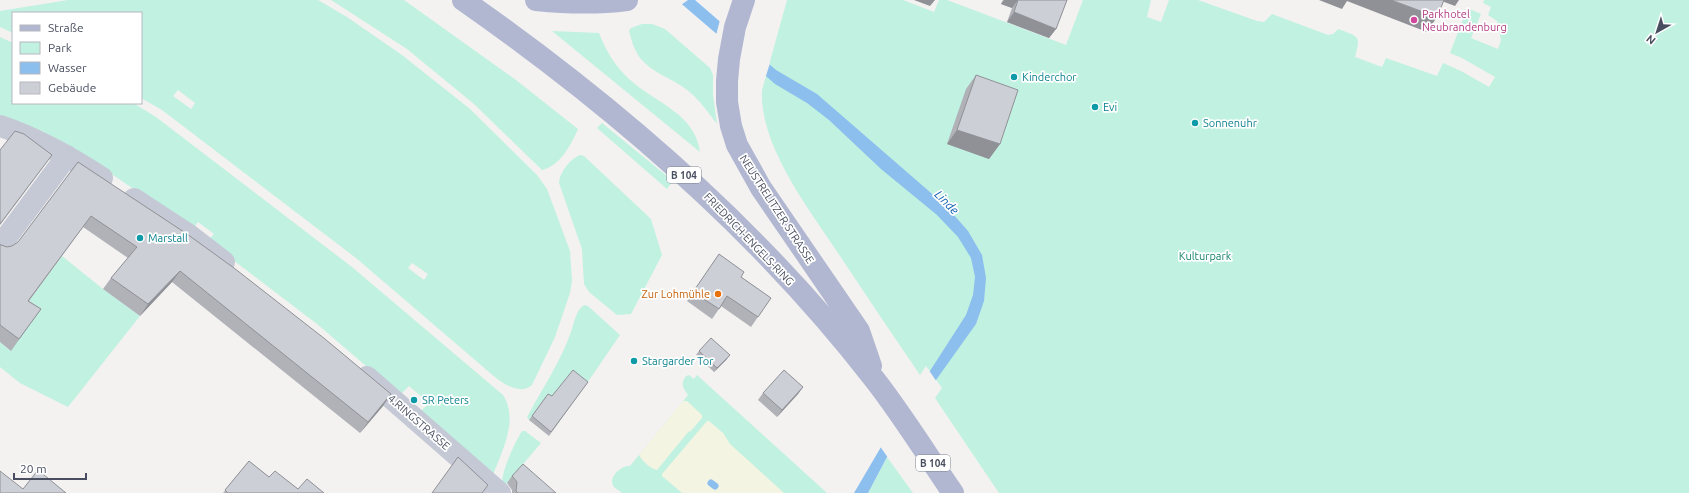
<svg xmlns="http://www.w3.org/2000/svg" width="1689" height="493" viewBox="0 0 1689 493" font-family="Ubuntu,sans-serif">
  <rect width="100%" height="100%" fill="#f3f2f1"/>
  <path fill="#c0f1e1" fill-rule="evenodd" d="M68 0H318L347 17 402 55 470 109 537 175 547 189 570 251 572 281 570 293 555 337 532 385C520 395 506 385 496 378L356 258 162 110 141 98V13H13V33L0 27V11ZM178 90 195 103 191 109 173 96ZM412 263 428 274 424 280 408 268Z
    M331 0H404L516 80 578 129C571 145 560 166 542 170L474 104 407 49Z
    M787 0H903L934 12 939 0H947L1066 45 1083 0H1151L1147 17 1161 22 1169 0H1198L1257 21 1264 22 1272 14 1328 35 1333 34 1338 29C1359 37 1361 35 1355 57L1382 67 1386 58 1437 76 1443 63 1461 71 1489 87 1495 77 1462 58 1450 53 1465 14H1467L1470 9 1481 14 1471 38 1498 49 1501 40 1497 21 1488 15 1491 7 1483 3 1484 0H1689V493H999L935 398 942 388 926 366 920 375C894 337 868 298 842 259 812 213 759 147 762 90Z
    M642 24H652L665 29 710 68 713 75V95L717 124C707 111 697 96 683 87 667 76 643 69 635 49 632 44 631 37 629 31L631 28Z
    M552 31 599 33C606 51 615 66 629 79 655 103 695 113 700 152Z
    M0 37 13 43V103H133L156 117 352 267 503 395C519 420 502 451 493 475L420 412 429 403 409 386 400 395 317 324 208 241 214 234 198 222 193 229 73 148 42 131 0 115Z
    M602 123 673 181 667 189 597 128Z
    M580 155 584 156 651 219 662 255 631 314 617 315 589 292 584 284 582 249 559 183C560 172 570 159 580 155Z
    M62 256 103 289 140 316 68 407 20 383 0 367V342L11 351 20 312Z
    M584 305 588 306 620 335 585 386 570 374 550 400 546 398 529 420 527 417C542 389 561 361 571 332 574 323 576 310 584 305Z
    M689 375 694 379 697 375 827 493H622C620 491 616 489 614 487 607 478 621 465 630 466L688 395C683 388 680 384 686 376Z
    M522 431H525L541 443 501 490C501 472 513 446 522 431Z
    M887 457 913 493H868Z"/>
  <path fill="#f4f4e2" d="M683 401H687L702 415V418L690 432 689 431 657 470C651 469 642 461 639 455Z
    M707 421H709L723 433 730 444 784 493H682L662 476V474Z"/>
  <path fill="#8cbeee" d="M677 0H695L776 70 817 94 946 206 968 231 982 255 986 278 984 301 976 324 936 380 887 457 868 493H854L881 447 966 315 973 295 975 277 971 258 958 237 937 215 881 169 829 120 807 103 775 84Z"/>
  <path fill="#f3f2f1" d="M675 0H688L681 5 716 35 720 20 709 9 770 63 765 79 687 12Z
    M928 369 937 382 889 459 879 445Z"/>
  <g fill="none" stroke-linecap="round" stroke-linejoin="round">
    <path stroke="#8cbeee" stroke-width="7" d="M711 483 715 486"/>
    <path stroke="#c5c9d6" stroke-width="22" d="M0 126C36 138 70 157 102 178
      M134 199 189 235 224 262
      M0 246 67 156
      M367 377 500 493"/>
    <path stroke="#b1b7d0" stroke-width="22" d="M463 0C616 107 760 231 875 380 903 416 927 455 953 493
      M536 0C566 3 596 4 627 0
      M744 0 735 27 729 59 727 81V102L731 126 737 145 761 188 859 331 871 366"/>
  </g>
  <path fill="#b0b2b8" d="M1003 0H1067L1056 29 1049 38 1007 22 1012 8 1001 4Z
    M976 75 1000 144 989 159 947 144 966 89Z
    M78 162 383 406 360 433 172 282 140 316 103 289 111 278 128 258 83 227 29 301 41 309 11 351 0 342V244L1 245 7 247 12 246 18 242Z
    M719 254 741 277 771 298 751 327 721 306 712 319 687 301Z
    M699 351 727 359 714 372 696 355Z
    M588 382 549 436 529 420 548 394 552 396Z
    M803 387 798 394 777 417 758 400 763 393Z
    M249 461 269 477 298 489 324 493H223Z
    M512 476 556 493H512V490L507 483Z"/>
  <path fill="#909196" d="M914 0H935L930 6Z
    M1004 0H1018L1012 8 1001 4Z
    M1319 0H1391L1437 17 1427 32 1347 1 1342 9Z
    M1439 0H1459L1455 6Z
    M1014 12 1056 29 1049 38 1007 22Z
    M957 130 1000 144 989 159 947 144Z
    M52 155 44 166 0 225V224Z
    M180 271 172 282 140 316 148 304Z
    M730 355 727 359 714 372 717 368Z
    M803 387 798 394 777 417 782 410Z
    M391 394 383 406 360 433 368 422Z"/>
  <path fill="#cdcfd6" stroke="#909196" d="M1018 0H1067L1056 29 1014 12Z
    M1391 0H1444L1437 17Z
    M976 75 1018 90 1000 144 957 130Z
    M15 131 24 134 52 155 0 224V150Z
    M78 162 187 234 234 268 325 339 391 394 368 422 180 271 148 304 111 278 137 247 91 216 28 301 41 309 19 339 0 325V244L1 245 7 247 12 246 18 242Z
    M719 254 744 272 741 277 771 298 758 317 727 296 719 309 693 292Z
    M711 338 730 355 717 368 699 351Z
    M573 370 588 382 551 432 532 416 548 394 552 396Z
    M784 370 803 387 782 410 763 393Z
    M458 457 488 485 482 493H432Z
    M249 461 269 477 275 471 298 489 307 479 324 493H228L225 490Z
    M523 464 556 493H518L516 491 517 482 512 476Z
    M38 470 66 493H0V471L23 489Z"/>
  <circle fill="#d1479c" stroke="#fff" stroke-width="1.5" cx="1414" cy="20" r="4"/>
  <g fill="#0f9aa8" stroke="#fff" stroke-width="1.5">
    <circle cx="1014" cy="77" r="4"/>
    <circle cx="1095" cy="107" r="4"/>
    <circle cx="1195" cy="123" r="4"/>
    <circle cx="140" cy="238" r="4"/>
    <circle cx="634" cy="361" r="4"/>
    <circle cx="414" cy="400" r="4"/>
  </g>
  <circle fill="#e8710a" stroke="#fff" stroke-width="1.5" cx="718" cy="294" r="4"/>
  <g text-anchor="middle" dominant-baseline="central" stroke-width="3.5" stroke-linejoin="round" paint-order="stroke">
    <g fill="#fff" stroke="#7f838f" stroke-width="1">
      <rect x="667" y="167" width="34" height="16" rx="3"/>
      <rect x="916" y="455" width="34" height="16" rx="3"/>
    </g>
    <g font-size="10" font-weight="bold" fill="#484e5f">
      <text x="684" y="175">B 104</text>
      <text x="933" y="463">B 104</text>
    </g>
    <g font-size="11" fill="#b23c85" stroke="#fff" text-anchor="start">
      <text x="1422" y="14">Parkhotel<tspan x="1422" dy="13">Neubrandenburg</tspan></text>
    </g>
    <g font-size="11" fill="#0d838f" stroke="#fff" text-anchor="start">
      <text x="1022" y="77">Kinderchor</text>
      <text x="1103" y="107">Evi</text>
      <text x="1203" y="123">Sonnenuhr</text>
      <text x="148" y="238">Marstall</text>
      <text x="642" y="361">Stargarder Tor</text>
      <text x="422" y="400">SR Peters</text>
    </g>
    <g font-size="11" fill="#484e5f" stroke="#fff">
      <text transform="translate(777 209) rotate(57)">NEUSTRELITZER STRASSE</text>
      <text transform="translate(749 239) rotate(46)">FRIEDRICH-ENGELS-RING</text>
      <text transform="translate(419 422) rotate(41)">4.RINGSTRASSE</text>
    </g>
    <g font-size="11" fill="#16846c" stroke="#fff">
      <text x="1205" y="256">Kulturpark</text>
    </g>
    <g font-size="11" fill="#c56008" stroke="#fff" text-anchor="end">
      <text x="710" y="294">Zur Lohmühle</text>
    </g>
    <g font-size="12" font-style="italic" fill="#0a5eb1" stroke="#fff">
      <text transform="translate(947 202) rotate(45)">Linde</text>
    </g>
  </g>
  <rect x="12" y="12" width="130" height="92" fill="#ffffff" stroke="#b6b8bf"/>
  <rect x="20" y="25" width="20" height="6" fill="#b1b7d0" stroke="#b6b8bf"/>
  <text x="48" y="32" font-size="12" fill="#484e5f">Straße</text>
  <rect x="20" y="42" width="20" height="12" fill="#c0f1e1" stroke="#b6b8bf"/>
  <text x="48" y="52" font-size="12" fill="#484e5f">Park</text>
  <rect x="20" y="62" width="20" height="12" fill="#8cbeee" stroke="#b6b8bf"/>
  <text x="48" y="72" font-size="12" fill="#484e5f">Wasser</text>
  <rect x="20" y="82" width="20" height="12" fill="#cdcfd6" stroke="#b6b8bf"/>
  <text x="48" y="92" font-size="12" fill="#484e5f">Gebäude</text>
  <g transform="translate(1657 32) rotate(219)" stroke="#ffffff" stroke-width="3" paint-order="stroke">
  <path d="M0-3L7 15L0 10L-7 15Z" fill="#484e5f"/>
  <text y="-6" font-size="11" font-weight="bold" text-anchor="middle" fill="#484e5f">N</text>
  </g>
  <path d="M14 473v6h72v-6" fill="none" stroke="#484e5f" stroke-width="2"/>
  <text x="20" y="473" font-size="12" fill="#484e5f" stroke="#ffffff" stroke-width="3" paint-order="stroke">20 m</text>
</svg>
